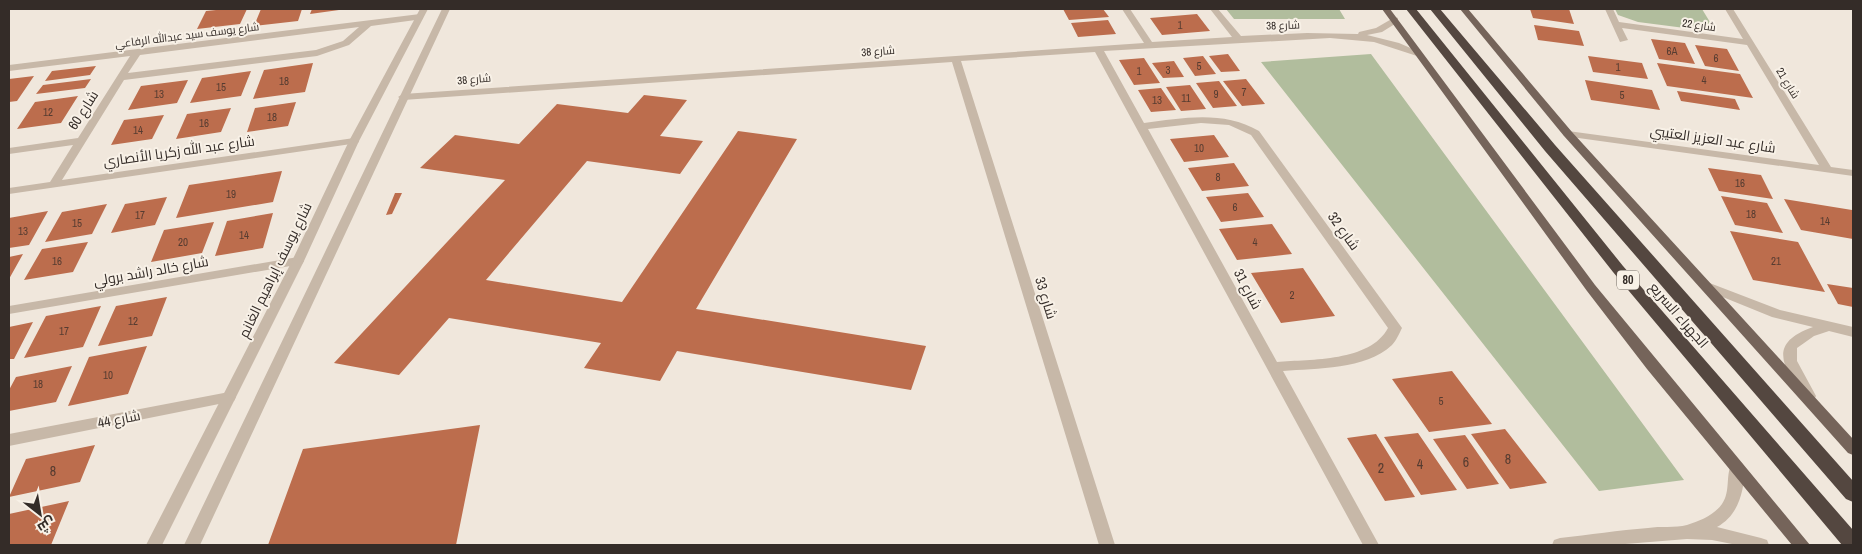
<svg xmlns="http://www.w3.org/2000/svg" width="1862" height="554" viewBox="0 0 1862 554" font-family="'Archivo Narrow',Cairo,sans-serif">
  <rect width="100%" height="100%" fill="#f0e7dc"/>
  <path fill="#b1bd9d" d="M1226 9H1339L1345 19H1234Z
    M1615 9H1702L1716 32 1638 22 1618 15Z
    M1371 54 1684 480 1599 491 1261 62Z"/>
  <path fill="#bc6d4d" d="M226 9H247L240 24 197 29 206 11Z
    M261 9H302L298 21 254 26Z
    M312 9H339V10L310 14Z
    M1063 9H1103L1109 17 1069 20Z
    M1530 9H1569L1574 24 1533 18Z
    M1197 14 1210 31 1162 35 1150 18Z
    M1108 20 1116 34 1078 37 1071 23Z
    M1534 25 1579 31 1584 46 1538 40Z
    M1651 39 1685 43 1695 64 1659 59Z
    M1695 45 1727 49 1739 71 1705 66Z
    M1228 54 1240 71 1221 72 1209 56Z
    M1203 56 1216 74 1195 76 1183 58Z
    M1588 56 1642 63 1648 79 1593 72Z
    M1144 58 1160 83 1134 85 1119 60Z
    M1174 61 1184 77 1163 78 1152 63Z
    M313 63 305 92 253 99 264 70Z
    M1657 63 1740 74 1753 98 1667 86Z
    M96 66 90 75 45 81 52 71Z
    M251 71 241 96 190 103 202 78Z
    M34 76 17 101 9 102V79Z
    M91 79 85 88 36 94 43 85Z
    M1246 79 1265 104 1242 106 1223 81Z
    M188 80 177 103 128 110 141 86Z
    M1585 80 1652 90 1660 110 1591 100Z
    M1219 81 1237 106 1213 108 1196 83Z
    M1190 85 1206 109 1181 111 1166 87Z
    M1161 88 1176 110 1151 112 1138 90Z
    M1677 91 1735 99 1740 110 1681 101Z
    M644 95 687 100 660 136 703 141 680 174 587 161 486 280 622 302 738 131 797 139 696 309 926 346 911 390 677 351 660 381 584 368 601 343 449 318 399 375 334 363 505 180 420 168 455 135 519 144 557 104 628 113Z
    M78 96 61 123 17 129 35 102Z
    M296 102 288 126 247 132 255 108Z
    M231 108 221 132 176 139 187 114Z
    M164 115 152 139 111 145 124 120Z
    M1214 135 1229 157 1184 162 1170 139Z
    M1234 163 1249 186 1202 191 1188 168Z
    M1708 168 1761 175 1773 199 1719 191Z
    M282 171 273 202 176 218 189 185Z
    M395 193H402L392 214 386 215Z
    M1248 193 1264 217 1221 222 1206 197Z
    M1721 196 1767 203 1783 233 1735 225Z
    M167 197 155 225 111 233 125 204Z
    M1784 199 1852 210 1853 239 1801 230Z
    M107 204 92 234 45 242 62 212Z
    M48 211 29 245 9 248V218Z
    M273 213 263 248 215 256 227 221Z
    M214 222 202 253 151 262 164 230Z
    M1272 224 1292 254 1237 260 1219 229Z
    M1730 231 1798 242 1825 292 1753 280Z
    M88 242 73 272 24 280 42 249Z
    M23 254 9 279V257Z
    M1303 268 1335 316 1281 323 1251 273Z
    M1827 284 1853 288V307L1838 304Z
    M167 297 152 336 98 346 116 306Z
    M101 306 83 347 24 358 46 316Z
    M33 322 14 359H9V327Z
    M147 346 128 394 68 406 89 357Z
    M72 366 56 402 9 411V390L16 377Z
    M1452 371 1492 424 1429 432 1392 379Z
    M480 425 456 545H268L303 449Z
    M1505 429 1547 483 1510 489 1471 434Z
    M1418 433 1457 490 1421 495 1384 437Z
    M1376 434 1415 497 1385 501 1347 438Z
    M1465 435 1499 484 1467 489 1433 439Z
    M95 445 80 482 9 497 26 459Z
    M69 501 51 545H9V514Z"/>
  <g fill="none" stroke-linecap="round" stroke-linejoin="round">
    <path fill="#c7b8a8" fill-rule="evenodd" d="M1122 9H1130L1152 42 1232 37 1210 9H1218L1241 36 1307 33 1358 34 1359 32 1376 28 1395 17 1398 18V22L1382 32 1367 35 1399 43 1422 53 1417 56 1374 42 1330 38 1104 51 1144 123C1183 118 1223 110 1259 131L1402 328C1399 334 1396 341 1392 345 1365 370 1317 368 1283 371L1379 545H1363L1095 52 961 61 1115 545H1099L952 62 403 100 398 97 403 94 1144 43ZM1201 123 1229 125 1251 135 1388 328C1370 362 1311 359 1277 362L1148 129Z
      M1605 9H1613L1619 22 1743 39 1725 9H1733L1831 167 1853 170V176L1564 136 1563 134 1568 131 1819 165 1747 45 1622 28 1628 40 1620 42Z
      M420 14 423 15V19L371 26 349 45 317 56 124 80 62 180 354 138 359 141 358 143 9 194V188L50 182 73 145 9 154V148L78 138 130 56 9 71V65ZM359 27 343 41 316 50 128 73 140 55Z
      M298 257 302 258 304 261 302 264 9 314V306Z
      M229 392 234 393 236 397 234 401 9 446V434Z
      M1737 461 1742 463 1745 467C1744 491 1739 515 1717 527L1761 538 1767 540 1769 545H1737L1712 540 1687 539 1613 545H1552L1554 540 1560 538C1589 535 1619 530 1648 528 1660 526 1675 528 1687 525 1700 521 1714 515 1722 504 1731 491 1725 475 1732 463Z"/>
    <path fill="#c7b8a8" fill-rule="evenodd" d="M420 9H428L359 141 304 261 162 545H146L292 261 349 141Z
      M442 9H450L200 545H184Z
      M1707 282 1780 310 1853 327V337L1829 331 1814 336 1797 348V361L1816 396 1814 400H1804C1785 368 1765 344 1813 327L1772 317 1703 289 1701 286Z"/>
    <path fill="#75645a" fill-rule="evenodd" d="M1382 9H1390L1595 285 1810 545H1792L1647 369 1587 291Z
      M1460 9H1468L1572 132 1853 439V455L1848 453 1564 136Z"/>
    <path fill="#544740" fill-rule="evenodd" d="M1406 9H1416L1623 266 1853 530V545H1842L1613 272Z
      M1430 9H1440L1555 145 1853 481V502L1846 499 1545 151Z"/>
  </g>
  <g text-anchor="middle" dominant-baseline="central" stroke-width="4" stroke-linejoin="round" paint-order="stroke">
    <g font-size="11" fill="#563c31">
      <text x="1180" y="25">1</text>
      <text x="1672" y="51">6A</text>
      <text x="1716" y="58">6</text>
      <text x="1199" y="66">5</text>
      <text x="1618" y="67">1</text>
      <text x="1168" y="70">3</text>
      <text x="1139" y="71">1</text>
      <text x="1704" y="80">4</text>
      <text x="284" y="81">18</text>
      <text x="221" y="87">15</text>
      <text x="1244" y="92">7</text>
      <text x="159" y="94">13</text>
      <text x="1216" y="94">9</text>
      <text x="1622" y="95">5</text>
      <text x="1186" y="98">11</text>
      <text x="1157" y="100">13</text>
      <text x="48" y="112">12</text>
      <text x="272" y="117">18</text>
      <text x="204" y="123">16</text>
      <text x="138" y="130">14</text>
      <text x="1199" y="148">10</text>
      <text x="1218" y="177">8</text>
      <text x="1740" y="183">16</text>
      <text x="231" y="194">19</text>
      <text x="1235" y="207">6</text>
      <text x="1751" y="214">18</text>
      <text x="140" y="215">17</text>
      <text x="1825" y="221">14</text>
      <text x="77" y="223">15</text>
      <text x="23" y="231">13</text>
      <text x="244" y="235">14</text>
      <text x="183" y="242">20</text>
      <text x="1255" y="242">4</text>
      <text x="57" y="261">16</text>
      <text x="1776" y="261">21</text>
      <text x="1292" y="295">2</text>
      <text x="133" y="321">12</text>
      <text x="64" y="331">17</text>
      <text x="108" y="375">10</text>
      <text x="38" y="384">18</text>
      <text x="1441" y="401">5</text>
    </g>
    <g font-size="11" fill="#342c28" stroke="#f8f1e7">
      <text transform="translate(1283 25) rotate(-2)">شارع 38</text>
      <text transform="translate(1699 25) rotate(8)">شارع 22</text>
      <text transform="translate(187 35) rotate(-7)">شارع يوسف سيد عبدالله الرفاعي</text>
      <text transform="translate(878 51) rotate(-4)">شارع 38</text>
      <text transform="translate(474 79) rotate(-5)">شارع 38</text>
      <text transform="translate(1788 83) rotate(58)">شارع 21</text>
    </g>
    <rect fill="#f8f1e7" stroke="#6f6761" stroke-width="1" x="1617" y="270.5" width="22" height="19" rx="4"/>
    <g font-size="12" font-weight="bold" fill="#342c28">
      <text x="1628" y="280">80</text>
    </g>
    <g font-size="14" fill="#342c28" stroke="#f8f1e7">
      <text transform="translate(83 110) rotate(-57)">شارع 60</text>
      <text transform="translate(1713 139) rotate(8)">شارع عبد العزيز العتيبي</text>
      <text transform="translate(179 151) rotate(-8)">شارع عبد الله زكريا الأنصاري</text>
      <text transform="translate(1344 231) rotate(54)">شارع 32</text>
      <text transform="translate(275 270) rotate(-64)">شارع يوسف إبراهيم الغانم</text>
      <text transform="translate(151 271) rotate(-10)">شارع خالد راشد برولي</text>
      <text transform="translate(1248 289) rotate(62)">شارع 31</text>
      <text transform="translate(1046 298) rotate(73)">شارع 33</text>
      <text transform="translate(1679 315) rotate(49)">الجهراء السريع</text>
      <text transform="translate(119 419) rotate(-11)">شارع 44</text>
    </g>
    <g font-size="14" fill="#563c31">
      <text x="1508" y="459">8</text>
      <text x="1466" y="462">6</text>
      <text x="1420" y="464">4</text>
      <text x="1381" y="468">2</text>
      <text x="53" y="471">8</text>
    </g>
  </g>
  <rect width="1862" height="554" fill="none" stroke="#342c28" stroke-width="20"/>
  <g transform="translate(40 514) rotate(149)" stroke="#f8f1e7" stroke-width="4" paint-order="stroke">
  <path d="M0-4L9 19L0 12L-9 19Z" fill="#342c28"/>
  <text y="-8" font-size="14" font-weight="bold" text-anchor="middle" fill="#342c28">ش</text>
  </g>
</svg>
